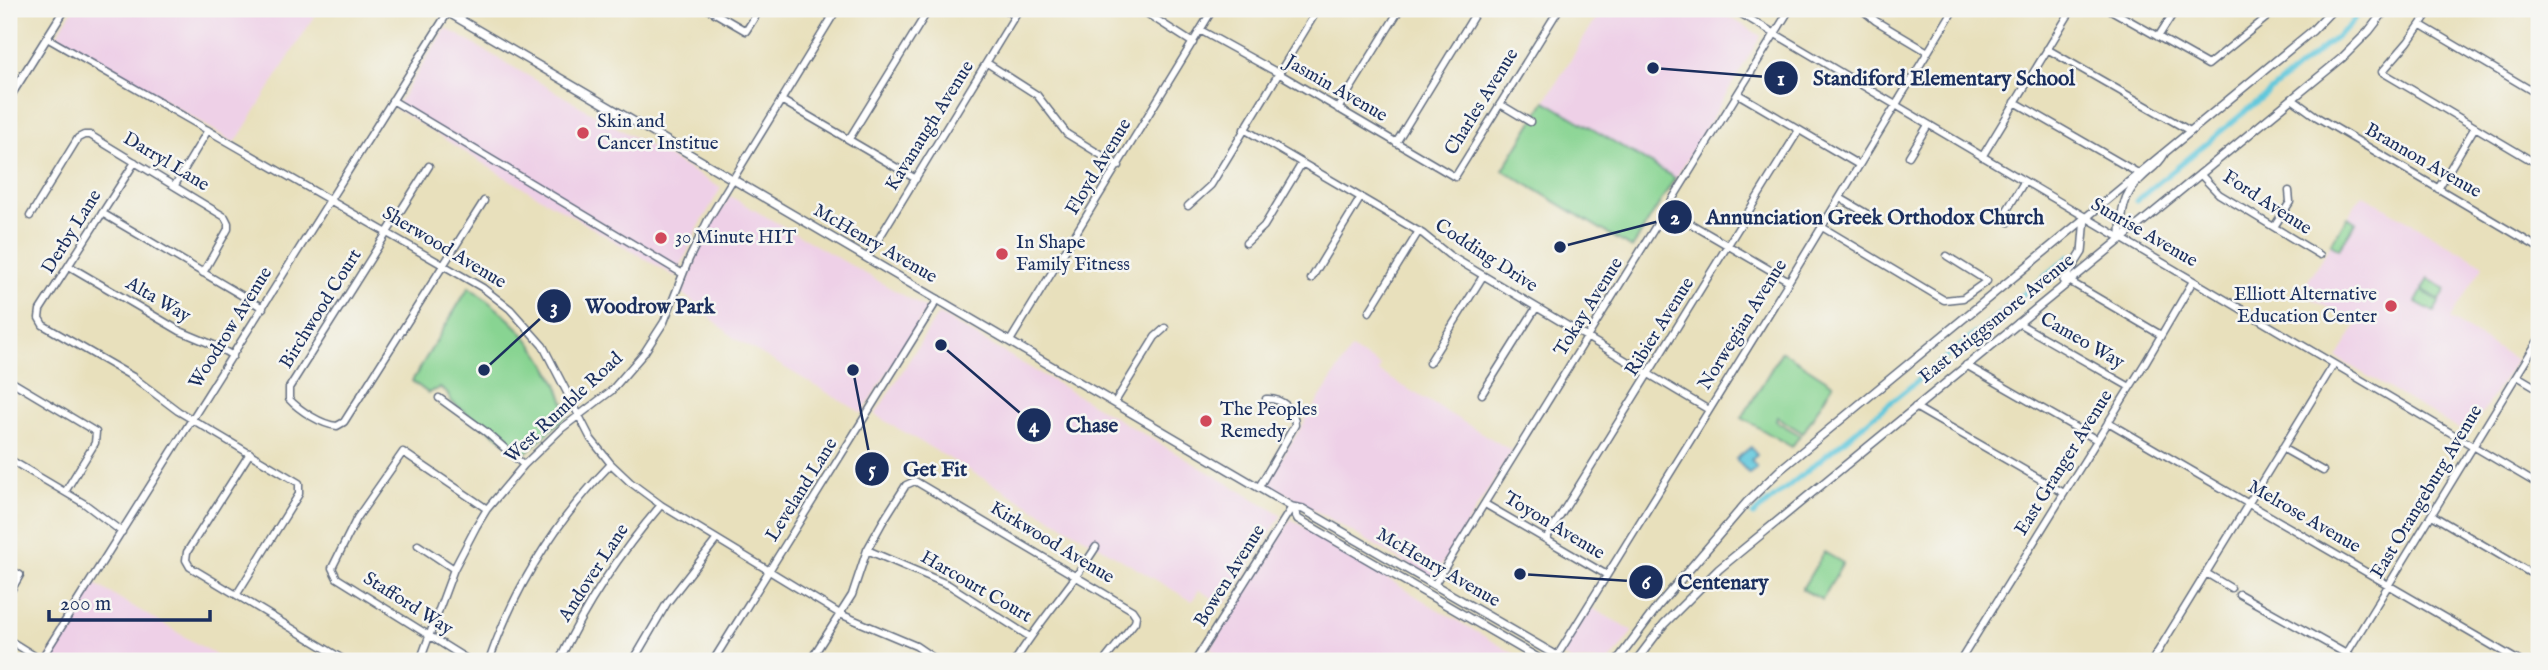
<svg xmlns="http://www.w3.org/2000/svg" width="2548" height="670" viewBox="0 0 2548 670" font-family="'IM FELL English',serif">
  <rect width="100%" height="100%" fill="#f6f6f2"/>
  <filter id="ink" filterUnits="userSpaceOnUse"><feTurbulence type="fractalNoise" baseFrequency=".0143" numOctaves="2"/><feDisplacementMap in="SourceGraphic" scale="14" xChannelSelector="R" yChannelSelector="G"/><feConvolveMatrix kernelMatrix="1 2 1 2 8 2 1 2 1" color-interpolation-filters="sRGB"/></filter>
  <filter id="wash" filterUnits="userSpaceOnUse"><feTurbulence type="fractalNoise" baseFrequency=".00686" numOctaves="4" result="noise"/><feDisplacementMap in="SourceGraphic" scale="28" xChannelSelector="R" yChannelSelector="G"/><feGaussianBlur stdDeviation="1.57" result="paint"/><feColorMatrix in="noise" values="0 0 0 0 0 0 0 0 0 0 0 0 0 0 0 0 0 1.4 0 .05"/><feComposite in="paint" operator="in"/></filter>
  <g filter="url(#wash)">
    <rect width="100%" height="100%" fill="#e8e0bc"/>
    <path fill="#eed0e7" d="M73 9H319L235 143 57 35Z
      M1602 9H1716L1761 36 1676 178 1545 101Z
      M446 28 721 188 697 230 676 277 500 174 395 108Z
      M2362 194 2484 265 2450 319 2516 360 2468 435 2337 358 2357 325 2301 292Z
      M730 196 927 309 862 413 734 338 683 293 705 236Z
      M938 314 1282 515 1224 605 1199 590 1192 601 875 415Z
      M1351 349 1381 366 1378 371 1512 451 1433 579 1266 482Z
      M1291 519 1437 609 1527 661H1231L1210 649Z
      M95 584 226 661H46Z
      M1590 607 1633 631 1610 661H1572L1561 655Z"/>
    <path fill="#88d492" stroke="#528278" stroke-width="2" d="M1545 101 1675 178 1632 248 1503 170Z
      M2347 217 2356 222 2339 249 2331 244Z
      M2428 279 2446 289 2440 300 2422 289Z
      M469 287C507 314 535 340 556 382 561 392 563 403 568 413L566 417 523 455 452 402 447 393 440 388 428 393 412 381Z
      M2422 291 2440 301 2434 312 2416 302Z
      M1782 351 1833 384 1803 433 1777 417 1776 421 1800 435 1792 447 1742 418Z
      M1824 552 1843 563 1822 600 1802 589Z"/>
    <path fill="#5fc7dc" stroke="#3d7b9d" stroke-width="2" d="M1751 447 1757 455 1751 460 1757 468 1749 474 1736 459Z"/>
    <g fill="none" stroke-linecap="round" stroke-linejoin="round">
      <path stroke="#5fc7dc" stroke-width="5" d="M2136 201 2347 28 2363 9
        M1753 515 2070 256"/>
    </g>
  </g>
  <g filter="url(#ink)">
    <g fill="none" stroke-linecap="round" stroke-linejoin="round">
      <defs>
        <path id="minor" d="M708 9 746 31 760 9
          M819 9 832 17
          M1004 9 1015 15
          M1140 9 1193 43
          M1733 9 2539 485
          M1861 9 1876 21 1928 52
          M2109 9 2208 65 2277 9
          M2431 9 2408 42 2382 72 2539 165
          M2421 25 2539 95
          M1200 30 1278 73 1455 177 1559 9
          M2158 37 2176 9
          M47 38 483 288 510 309 543 346 591 439 611 464 630 482 661 505 840 614 916 646 938 661
          M2047 49 2190 131
          M987 63 1037 95 1067 134 1119 166
          M1738 94 1859 165
          M2292 99 2317 117 2539 248
          M392 100 683 274
          M781 100 916 179
          M2015 102 2138 173
          M1500 104 1530 122
          M1338 109 1400 9
          M1244 129 1423 234 1449 255 1709 410
          M849 139 929 9
          M1396 143 1478 9
          M1909 156 1928 125
          M1982 157 2072 9
          M135 162 40 310 39 318 43 325 133 377 178 411 299 483V494L237 594
          M429 166 289 388V399C299 410 322 425 337 426L344 422 484 201
          M2200 174 2219 194 2320 255
          M175 185 208 130
          M2438 189 2475 127
          M1840 198 1874 218
          M1188 206 1211 185 1318 9
          M1667 210 1789 281
          M102 213 263 308
          M30 216 78 138 84 135H90L225 217 228 223V229L203 273
          M2009 222 2004 215 2024 182
          M1822 227 1944 300 1963 298 1987 281 1947 256
          M2274 227 2290 202 2289 191
          M1246 243 1264 226 1302 163
          M867 258 1019 9
          M69 266 180 331 216 346 233 356
          M1311 279 1361 197
          M2069 281 2161 335
          M1369 312 1419 231
          M2018 323 2130 387
          M1010 341 1213 9
          M1429 363 1483 276
          M1966 365 2097 440
          M2517 376 2539 389
          M9 380 96 432 95 443 65 492
          M1482 394 1536 308
          M439 398 486 432 524 465
          M1115 402 1155 337 1165 328
          M1915 407 2064 493
          M2108 422 2519 661
          M2282 448 2323 471
          M250 453 187 552 186 560 190 567 346 661
          M9 459 85 504 122 532
          M1259 487 1295 425C1295 409 1282 398 1266 399
          M1485 504 1607 575
          M2432 515 2539 578
          M1546 539 1799 130
          M418 545 454 569
          M867 550 949 585 1030 637
          M9 569 20 575 9 594
          M2206 573 2231 588
          M1434 585 1790 9
          M2239 594 2359 661
          M9 640 41 660
          M1557 656 1789 281 1954 9
          M40 661 450 9
          M420 661 454 569 476 527 487 509 524 465 561 429 611 391 644 353 664 322 689 259 708 220 837 9
          M470 661 337 578 332 568 357 518 403 452 487 509
          M489 661C515 586 556 521 611 464
          M559 661C586 604 620 553 661 505
          M633 661 667 603 717 539
          M713 661 938 299
          M810 661 852 595 867 550 882 523 906 485 915 481 1132 610 1136 616 1135 622 1104 661
          M1015 661C1039 621 1071 587 1096 547
          M1195 661 1292 507
          M1960 661 2145 363 2193 281
          M2152 661 2334 364
          M2342 661 2539 339
          M2534 661 2539 653"/>
        <path id="major" d="M442 9 1292 507 1303 509 1566 661
          M9 98 65 9
          M2121 238C2121 215 2122 194 2141 178 2150 169 2158 165 2164 154
          M2064 280 2082 252 2085 217
          M1292 507 1298 519 1543 661
          M1617 661 1658 606 1747 502 1781 469 2312 31 2333 9
          M1636 661 1664 624 1719 569 2342 58 2369 31 2386 9"/>
      </defs>
      <use href="#minor" stroke="#636d7f" stroke-width="9"/>
      <use href="#major" stroke="#636d7f" stroke-width="10"/>
      <use href="#minor" stroke="#fff" stroke-width="6"/>
      <use href="#major" stroke="#fff" stroke-width="7"/>
    </g>
  </g>
  <g fill="#d1495b" stroke="#f6f6f2" stroke-width="2.5">
    <circle cx="583" cy="133" r="7"/>
    <circle cx="661" cy="238" r="7"/>
    <circle cx="1002" cy="254" r="7"/>
    <circle cx="2391" cy="306" r="7"/>
    <circle cx="1206" cy="421" r="7"/>
  </g>
  <g text-anchor="middle" dominant-baseline="central" stroke-width="5" stroke-linejoin="round" paint-order="stroke">
    <g font-size="19" fill="#1b2f5e" stroke="#f6f6f2">
      <text transform="translate(1336 89) rotate(30)">Jasmin Avenue</text>
      <text transform="translate(1482 102) rotate(-58)">Charles Avenue</text>
      <text transform="translate(930 126) rotate(-58)">Kavanaugh Avenue</text>
      <text transform="translate(2423 161) rotate(30)">Brannon Avenue</text>
      <text transform="translate(166 162) rotate(31)">Darryl Lane</text>
      <text transform="translate(1099 167) rotate(-59)">Floyd Avenue</text>
      <text transform="translate(2267 203) rotate(33)">Ford Avenue</text>
      <text transform="translate(72 232) rotate(-58)">Derby Lane</text>
      <text transform="translate(2144 233) rotate(30)">Sunrise Avenue</text>
      <text transform="translate(875 244) rotate(30)">McHenry Avenue</text>
      <text transform="translate(444 248) rotate(31)">Sherwood Avenue</text>
      <text transform="translate(1486 256) rotate(33)">Codding Drive</text>
      <text transform="translate(158 300) rotate(30)">Alta Way</text>
      <text transform="translate(1589 307) rotate(-58)">Tokay Avenue</text>
      <text transform="translate(321 309) rotate(-58)">Birchwood Court</text>
      <text transform="translate(1997 319) rotate(-39)">East Briggsmore Avenue</text>
      <text transform="translate(1743 325) rotate(-58)">Norwegian Avenue</text>
      <text transform="translate(1660 327) rotate(-58)">Ribier Avenue</text>
      <text transform="translate(231 328) rotate(-58)">Woodrow Avenue</text>
      <text transform="translate(2082 341) rotate(30)">Cameo Way</text>
      <text transform="translate(564 408) rotate(-43)">West Rumble Road</text>
      <text transform="translate(2064 463) rotate(-58)">East Granger Avenue</text>
      <text transform="translate(802 490) rotate(-58)">Leveland Lane</text>
      <text transform="translate(2427 492) rotate(-59)">East Orangeburg Avenue</text>
      <text transform="translate(2304 517) rotate(30)">Melrose Avenue</text>
      <text transform="translate(1554 526) rotate(31)">Toyon Avenue</text>
      <text transform="translate(1052 543) rotate(31)">Kirkwood Avenue</text>
      <text transform="translate(1438 568) rotate(30)">McHenry Avenue</text>
      <text transform="translate(594 573) rotate(-57)">Andover Lane</text>
      <text transform="translate(1230 576) rotate(-58)">Bowen Avenue</text>
      <text transform="translate(976 587) rotate(30)">Harcourt Court</text>
      <text transform="translate(408 604) rotate(32)">Stafford Way</text>
    </g>
    <g font-size="19" fill="#1b2f5e" stroke="#f6f6f2" text-anchor="start">
      <text x="597" y="122">Skin and<tspan x="597" dy="22">Cancer Institue</tspan></text>
      <text x="675" y="238">30 Minute HIT</text>
      <text x="1016" y="243">In Shape<tspan x="1016" dy="22">Family Fitness</tspan></text>
      <text x="2377" y="295" text-anchor="end">Elliott Alternative<tspan x="2377" dy="22">Education Center</tspan></text>
      <text x="1220" y="410">The Peoples<tspan x="1220" dy="22">Remedy</tspan></text>
    </g>
  </g>
  <path fill="none" stroke="#1b2f5e" stroke-width="2.5" d="M1653 68L1781 78M1560 247L1675 217M484 370L554 306M941 345L1034 425M853 370L872 469M1520 574L1646 582"/>
  <g fill="#1b2f5e" stroke="#f6f6f2" stroke-width="2.5">
    <circle cx="1653" cy="68" r="7"/>
    <circle cx="1560" cy="247" r="7"/>
    <circle cx="484" cy="370" r="7"/>
    <circle cx="941" cy="345" r="7"/>
    <circle cx="853" cy="370" r="7"/>
    <circle cx="1520" cy="574" r="7"/>
    <circle cx="1781" cy="78" r="18"/>
    <circle cx="1675" cy="217" r="18"/>
    <circle cx="554" cy="306" r="18"/>
    <circle cx="1034" cy="425" r="18"/>
    <circle cx="872" cy="469" r="18"/>
    <circle cx="1646" cy="582" r="18"/>
  </g>
  <g font-size="21" text-anchor="middle" font-weight="bold" fill="#fff">
    <text x="1781" y="85">1</text>
    <text x="1675" y="224">2</text>
    <text x="554" y="313">3</text>
    <text x="1034" y="432">4</text>
    <text x="872" y="476">5</text>
    <text x="1646" y="589">6</text>
  </g>
  <g font-size="21" text-anchor="middle" font-weight="bold" fill="#1b2f5e" stroke="#f6f6f2" stroke-width="5" stroke-linejoin="round" paint-order="stroke">
    <text x="1944" y="85">Standiford Elementary School</text>
    <text x="1875" y="224">Annunciation Greek Orthodox Church</text>
    <text x="650" y="313">Woodrow Park</text>
    <text x="1092" y="432">Chase</text>
    <text x="935" y="476">Get Fit</text>
    <text x="1723" y="589">Centenary</text>
  </g>
  <rect width="2548" height="670" fill="none" stroke="#f6f6f2" stroke-width="35"/>
  <path d="M49 610v10h161v-10" fill="none" stroke="#1b2f5e" stroke-width="3.5"/>
  <text x="60" y="610" font-size="21" fill="#1b2f5e" stroke="#f6f6f2" stroke-width="5" paint-order="stroke">200 m</text>
</svg>
